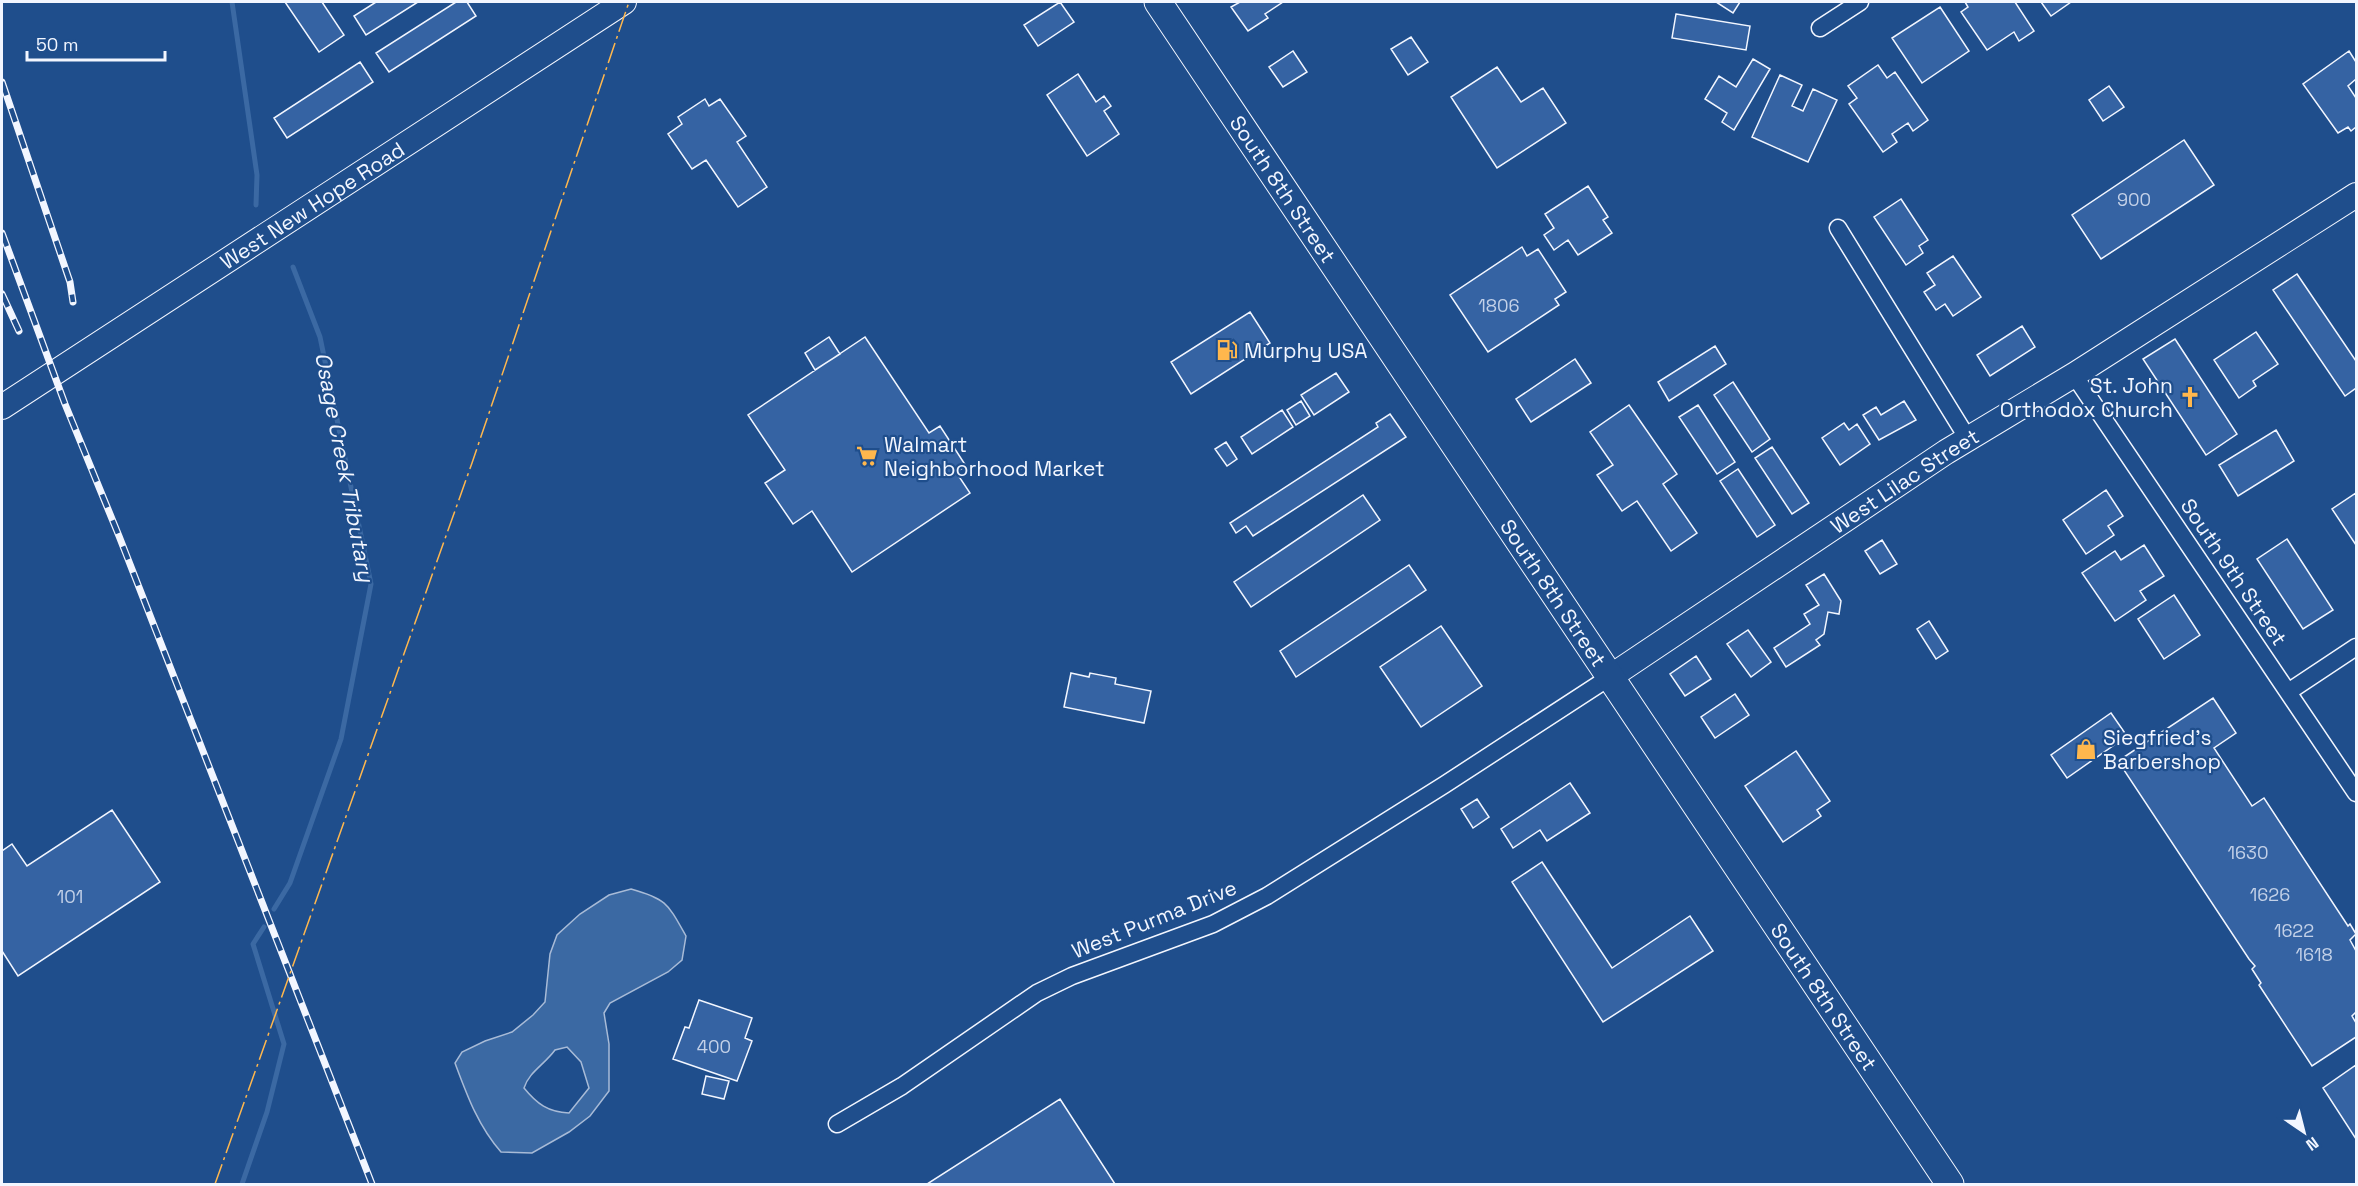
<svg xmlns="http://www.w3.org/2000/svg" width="2358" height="1186" viewBox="0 0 2358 1186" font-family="'Space Grotesk',sans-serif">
  <rect width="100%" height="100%" fill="#1f4e8c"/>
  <path fill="#3b69a3" stroke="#a8bbd7" stroke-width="1.5" fill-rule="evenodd" d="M631 889C667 899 668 904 686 936L682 960 668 972 610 1003 604 1013 609 1044V1091L590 1116 569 1132 532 1153 501 1152C478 1126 467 1095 455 1063L462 1052 485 1041 512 1032 533 1015 545 1002 550 954 557 935 580 914 609 895ZM567 1047 581 1062 589 1088 569 1113C548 1112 537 1104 524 1088 529 1072 544 1065 555 1050Z"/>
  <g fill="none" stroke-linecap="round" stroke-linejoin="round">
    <path stroke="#3b69a3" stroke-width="5" d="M232 2 257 175 256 205
      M274 909 290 883 341 739 371 584 320 337 293 267
      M242 1184 267 1112 284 1044 253 944 264 927"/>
  </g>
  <path fill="#3563a3" stroke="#f2f6ff" stroke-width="1.5" d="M285 2H322L344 35 319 52Z
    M376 2H418L366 35 354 16Z
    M456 2H467L476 16 389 72 376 53Z
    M1060 2 1074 22 1038 46 1024 25Z
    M1240 2H1283L1265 14 1268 18 1248 31 1231 7Z
    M1716 2H1740L1733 13Z
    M1965 2H2015L2034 31 2019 41 2014 32 1987 50 1961 12 1968 7Z
    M2041 2H2071L2051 16Z
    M1940 7 1969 51 1922 83 1892 38Z
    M1676 14 1750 26 1746 50 1672 38Z
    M1411 37 1428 62 1408 75 1391 49Z
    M1293 51 1307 72 1283 87 1269 67Z
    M2349 51 2356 62V79L2348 86 2356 98V127L2351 131 2348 127 2338 133 2303 84Z
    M1753 59 1770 69 1734 130 1722 122 1727 113 1705 99 1719 76 1736 87Z
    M360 62 373 82 287 138 274 118Z
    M1878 65 1887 78 1895 72 1928 120 1913 131 1908 123 1892 134 1897 142 1883 152 1849 104 1857 98 1848 86Z
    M1497 67 1521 102 1543 88 1566 123 1497 168 1451 97Z
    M1078 74 1096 102 1104 96 1111 106 1104 111 1119 134 1087 156 1047 95Z
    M1780 75 1802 85 1792 106 1803 111 1813 89 1837 100 1808 162 1752 137Z
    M2109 86 2124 107 2103 121 2089 100Z
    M705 99 709 106 720 99 746 136 737 142 767 187 738 207 706 160 692 169 668 134 682 124 678 117Z
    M2184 140 2214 185 2101 259 2072 215Z
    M1588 186 1608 217 1603 220 1612 233 1578 255 1568 240 1554 250 1544 235 1554 228 1545 214Z
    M1901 199 1928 240 1919 246 1923 253 1906 265 1874 217Z
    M1522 247 1527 256 1538 249 1566 292 1555 299 1559 305 1488 352 1450 295Z
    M1953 256 1981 297 1953 316 1945 304 1936 310 1924 292 1935 285 1927 273Z
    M2297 274 2356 361V388L2345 396 2273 290Z
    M1250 312 1270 343 1191 394 1171 362Z
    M2022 326 2035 347 1990 376 1977 355Z
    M2256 332 2278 364 2253 381 2256 386 2239 398 2214 360Z
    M829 337 840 354 815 370 805 353Z
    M865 337 929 433 940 426 966 466 956 472 970 493 852 572 812 511 793 524 765 483 785 470 748 415Z
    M2175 339 2237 434 2206 455 2143 359Z
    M1715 346 1726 364 1669 401 1658 382Z
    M1575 359 1591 383 1531 422 1516 399Z
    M1336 373 1349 392 1314 415 1301 395Z
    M1733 382 1770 439 1752 452 1714 395Z
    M1301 401 1310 416 1296 425 1287 410Z
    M1904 401 1916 420 1879 440 1863 415 1876 407 1881 415Z
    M1629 405 1677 474 1663 484 1697 533 1671 551 1637 501 1622 511 1597 475 1613 465 1590 432Z
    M1698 405 1735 462 1717 474 1679 417Z
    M1282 410 1293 427 1252 454 1241 437Z
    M1390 414 1406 437 1253 536 1246 526 1236 533 1230 523 1378 427 1376 423Z
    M1844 423 1849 430 1857 424 1870 444 1840 465 1822 438Z
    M2276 430 2294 461 2238 496 2219 465Z
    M1226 442 1237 459 1227 466 1215 449Z
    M1772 447 1809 503 1792 514 1755 458Z
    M1738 469 1775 525 1757 537 1720 481Z
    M2106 490 2123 516 2108 526 2114 535 2086 554 2063 520Z
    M2356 493V545L2332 509Z
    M1363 495 1380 520 1251 607 1234 582Z
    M2287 539 2333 610 2303 629 2257 559Z
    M1882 540 1897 564 1880 574 1865 551Z
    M2144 545 2164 576 2140 591 2146 600 2115 621 2082 573 2115 551 2121 560Z
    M1409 565 1426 590 1296 677 1280 651Z
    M1824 574 1841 601 1839 614 1828 612 1824 634 1816 640 1820 645 1786 667 1774 648 1810 624 1804 614 1819 605 1806 585Z
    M2174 595 2200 635 2164 659 2138 619Z
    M1929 621 1948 651 1936 659 1917 629Z
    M1441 626 1482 686 1421 727 1380 667Z
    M1748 630 1771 662 1751 677 1727 644Z
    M1696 656 1711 679 1685 696 1670 674Z
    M1071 673 1089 677 1090 673 1116 678 1115 684 1151 691 1144 723 1064 707Z
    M1735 694 1749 715 1715 738 1701 717Z
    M2213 698 2236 733 2214 748 2252 806 2264 798 2348 926 2350 924 2356 934 2350 940 2356 951V1012L2352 1016 2356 1023V1037L2312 1066 2259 985 2261 983 2252 969 2255 966 2249 959 2118 761Z
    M2111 713 2127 736 2067 778 2051 755Z
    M1796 751 1830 801 1817 810 1821 816 1783 842 1745 786Z
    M1570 783 1590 813 1547 841 1540 830 1513 848 1501 829Z
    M1477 799 1489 817 1473 828 1461 809Z
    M112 810 160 882 18 976 2 951V851L12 844 27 866Z
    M1542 862 1612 968 1690 916 1713 951 1603 1022 1512 882Z
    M699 1000 752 1018 745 1038 752 1041 737 1081 673 1059 685 1027 689 1028Z
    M2356 1065V1139L2323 1088Z
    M706 1076 729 1081 724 1099 702 1094Z
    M1060 1099 1115 1184H927Z"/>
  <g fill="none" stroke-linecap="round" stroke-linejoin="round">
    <defs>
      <path id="street" d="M1820 28 1860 2
        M1838 228 1968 439
        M2074 375 2356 793
        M2288 692 2356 647
        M837 1124 902 1086 1037 993 1072 976 1213 924 1267 896 1444 785 1610 677"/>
      <g id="secondary">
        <path id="s1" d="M2 407 624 2"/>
        <path id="s2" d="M1610 677 1946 452 2074 375 2356 195"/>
      </g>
      <g id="primary">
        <path id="s3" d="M1158 2 1950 1184"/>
      </g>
    </defs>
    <use href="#street" stroke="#f2f6ff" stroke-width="19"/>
    <use href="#secondary" stroke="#f2f6ff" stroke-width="26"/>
    <use href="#primary" stroke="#f2f6ff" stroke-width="29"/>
    <use href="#street" stroke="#1f4e8c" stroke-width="16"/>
    <use href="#secondary" stroke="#1f4e8c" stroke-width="24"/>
    <use href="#primary" stroke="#1f4e8c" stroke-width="27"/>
    <defs>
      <path id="rail" d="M2 82 70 282 73 302
        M2 233 65 404 119 536 372 1184
        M2 294 19 331"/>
    </defs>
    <use href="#rail" stroke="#f2f6ff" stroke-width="7"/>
    <use href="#rail" stroke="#1f4e8c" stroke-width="4.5" stroke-dasharray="14" stroke-linecap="butt"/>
    <path stroke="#ffb74d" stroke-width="1.5" stroke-dasharray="21 4.5 3 4.5" stroke-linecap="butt" d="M215 1184 472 463 629 2"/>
  </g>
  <defs>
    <symbol id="fuel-bare" viewBox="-9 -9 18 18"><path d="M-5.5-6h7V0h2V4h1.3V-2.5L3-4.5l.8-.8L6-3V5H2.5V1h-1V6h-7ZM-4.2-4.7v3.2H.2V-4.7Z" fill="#ffb74d" stroke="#1f4e8c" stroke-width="2.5" paint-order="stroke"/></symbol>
    <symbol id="church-bare" viewBox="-9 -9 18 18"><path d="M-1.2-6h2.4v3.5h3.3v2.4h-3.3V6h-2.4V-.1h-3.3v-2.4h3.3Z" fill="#ffb74d" stroke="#1f4e8c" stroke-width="2.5" paint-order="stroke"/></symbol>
    <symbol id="supermarket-bare" viewBox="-9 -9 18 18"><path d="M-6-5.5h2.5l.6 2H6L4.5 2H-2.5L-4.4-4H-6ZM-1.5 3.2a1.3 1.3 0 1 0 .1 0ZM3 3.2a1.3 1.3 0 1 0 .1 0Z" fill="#ffb74d" stroke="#1f4e8c" stroke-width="2.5" paint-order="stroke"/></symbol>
    <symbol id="shop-bare" viewBox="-9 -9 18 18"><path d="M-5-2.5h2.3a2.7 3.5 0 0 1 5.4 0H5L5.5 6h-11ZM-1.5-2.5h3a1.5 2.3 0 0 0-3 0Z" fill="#ffb74d" stroke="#1f4e8c" stroke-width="2.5" paint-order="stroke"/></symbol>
  </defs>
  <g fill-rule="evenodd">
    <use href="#fuel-bare" x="1212" y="335" width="30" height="30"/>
    <use href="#church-bare" x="2175" y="382" width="30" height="30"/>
    <use href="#supermarket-bare" x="852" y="441" width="30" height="30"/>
    <use href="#shop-bare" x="2071" y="734" width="30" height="30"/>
  </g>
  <g text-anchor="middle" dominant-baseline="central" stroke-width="4.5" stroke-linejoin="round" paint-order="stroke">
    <g font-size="18" fill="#c3d1e8">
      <text x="2134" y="199">900</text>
      <text x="1499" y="305">1806</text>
      <text x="2248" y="852">1630</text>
      <text x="2270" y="894">1626</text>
      <text x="70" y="896">101</text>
      <text x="2294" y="930">1622</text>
      <text x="2314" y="954">1618</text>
      <text x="714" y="1046">400</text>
    </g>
    <g font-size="21" fill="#f2f6ff" stroke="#1f4e8c">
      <text stroke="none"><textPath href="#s3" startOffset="225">South 8th Street</textPath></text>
      <text stroke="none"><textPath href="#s1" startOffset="370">West New Hope Road</textPath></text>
      <text stroke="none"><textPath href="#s2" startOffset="354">West Lilac Street</textPath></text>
      <text transform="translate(2234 572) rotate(56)">South 9th Street</text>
      <text stroke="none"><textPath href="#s3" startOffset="711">South 8th Street</textPath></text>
      <text transform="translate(1154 919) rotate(-22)">West Purma Drive</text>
      <text stroke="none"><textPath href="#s3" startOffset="1197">South 8th Street</textPath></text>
    </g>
    <g font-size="21" fill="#f2f6ff" stroke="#1f4e8c" text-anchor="start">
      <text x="1244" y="350">Murphy USA</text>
      <text x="2173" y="385" text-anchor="end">St. John<tspan x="2173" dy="24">Orthodox Church</tspan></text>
      <text x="884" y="444">Walmart<tspan x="884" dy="24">Neighborhood Market</tspan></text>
      <text x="2103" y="737">Siegfried’s<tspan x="2103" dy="24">Barbershop</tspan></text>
    </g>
    <g font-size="22" font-style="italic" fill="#f2f6ff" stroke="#1f4e8c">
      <text transform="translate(345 467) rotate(79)">Osage Creek Tributary</text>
    </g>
  </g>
  <rect width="2358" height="1186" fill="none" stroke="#f2f6ff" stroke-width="6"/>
  <g transform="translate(2304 1132) rotate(145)" stroke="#1f4e8c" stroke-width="4.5" paint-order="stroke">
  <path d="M0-4.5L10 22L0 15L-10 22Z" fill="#f2f6ff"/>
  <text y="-9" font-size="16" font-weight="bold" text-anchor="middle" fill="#f2f6ff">N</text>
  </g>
  <path d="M27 51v9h138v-9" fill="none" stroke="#f2f6ff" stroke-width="3"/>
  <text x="36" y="51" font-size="18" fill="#f2f6ff" stroke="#1f4e8c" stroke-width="4.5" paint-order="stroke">50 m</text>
</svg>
